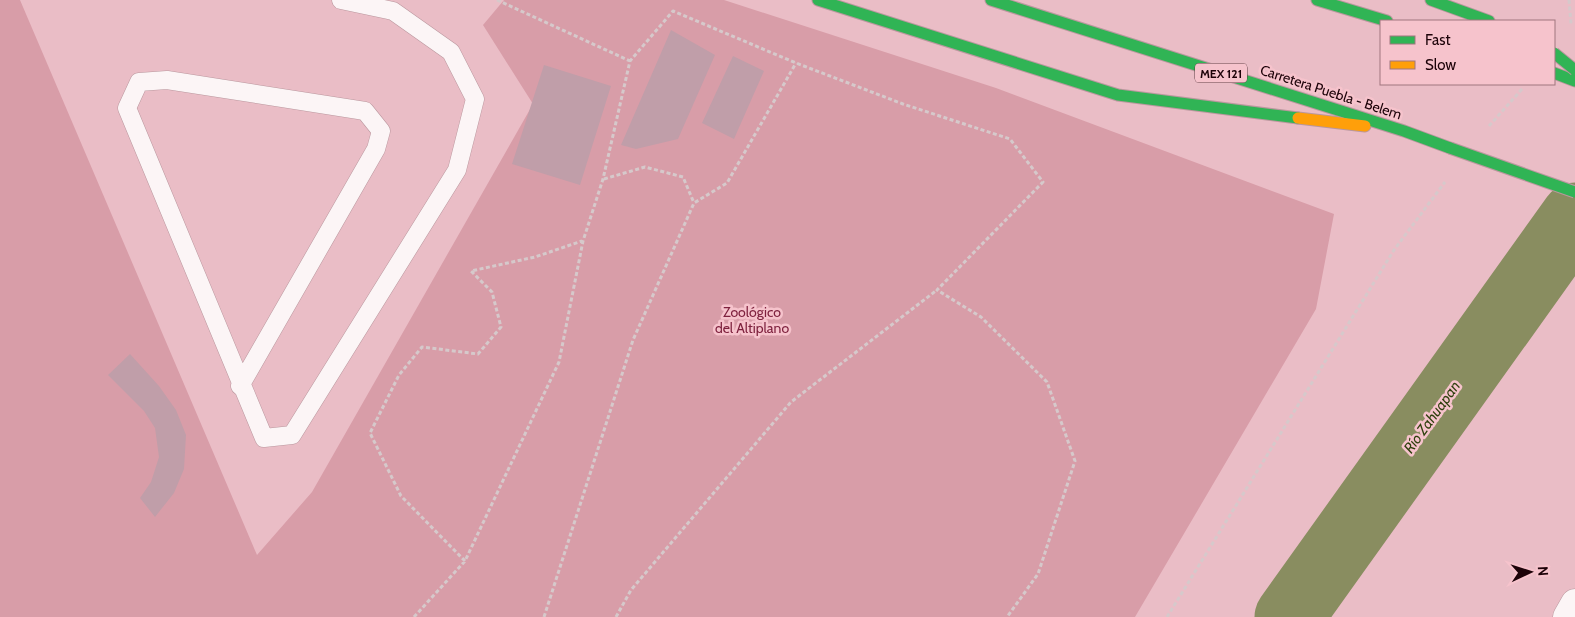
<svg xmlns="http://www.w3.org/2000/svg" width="1575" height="617" viewBox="0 0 1575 617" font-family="Cabin,sans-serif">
  <rect width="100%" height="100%" fill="#eabdc6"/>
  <path fill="#d89da8" d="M0 0H20L257 555 312 492 533 104 483 25 504 0H724L996 88 1334 214 1316 309 1135 617H0Z"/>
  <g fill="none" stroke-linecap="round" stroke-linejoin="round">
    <path stroke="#898d60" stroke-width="69" d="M1289 617 1575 217"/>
  </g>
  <path fill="#c09ea9" d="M671 30 715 55 678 139 636 149 621 145Z
    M733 56 764 71 734 139 702 123Z
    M544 65 611 86 580 185 512 164Z
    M130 354 159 386 176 410 186 435 184 469 174 493 155 517 140 498 151 482 159 457 155 428 144 411 108 375Z"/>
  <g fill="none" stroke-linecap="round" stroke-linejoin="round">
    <defs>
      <path id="lane" d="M240 386 376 149 381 131 365 111 167 80 139 82 127 108 264 438 292 435 457 170 475 99 451 52 393 11 341 0"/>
      <path id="street" d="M1567 617 1575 603"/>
      <path id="fast" d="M818 0 1118 95 1298 118
        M991 0 1404 131 1450 148
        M1317 0 1387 21
        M1431 0 1489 21
        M1554 73 1575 81"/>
      <path id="slow" d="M1298 118 1365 126"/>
    </defs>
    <use href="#lane" stroke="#ba979e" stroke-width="19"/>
    <use href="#street" stroke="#ba979e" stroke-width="29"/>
    <use href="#fast" stroke="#ba979e" stroke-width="13"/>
    <use href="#slow" stroke="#ba979e" stroke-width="13"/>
    <path stroke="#d6c9cb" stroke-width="3" stroke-dasharray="4 2.5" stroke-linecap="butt" d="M497 0 630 61
      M1569 0 1571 24
      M1489 126 1523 88
      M604 179 645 167 683 177 694 203
      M465 561 401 496 370 433 399 375 422 347 478 354 501 327 492 292 471 271 535 257 582 241
      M414 617 465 561 559 362 583 241 603 179 630 61 673 11 796 63 903 104 1010 139 1043 182 937 290 981 317 1047 382 1075 461 1038 574 1007 617
      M544 617 633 340 694 203 727 183 796 63
      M616 617 631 590 791 402 937 290
      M1167 617 1394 250 1445 182"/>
    <use href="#lane" stroke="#fcf5f6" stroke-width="18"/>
    <use href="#street" stroke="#fcf5f6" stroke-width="28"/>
    <use href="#fast" stroke="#30b455" stroke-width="11"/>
    <use href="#slow" stroke="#ff9f0a" stroke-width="11"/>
    <defs>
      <path id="fast-bridge" d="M1554 53 1575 70
        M1450 148 1575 192"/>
    </defs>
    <use href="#fast-bridge" stroke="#ba979e" stroke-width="13" stroke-linecap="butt"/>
    <use href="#fast-bridge" stroke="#30b455" stroke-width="11"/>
  </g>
  <g text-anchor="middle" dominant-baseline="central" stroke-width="5" stroke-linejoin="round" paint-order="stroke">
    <rect fill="#f6c3cc" stroke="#5d3c43" stroke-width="1" x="1195" y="63.5" width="52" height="19" rx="4"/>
    <g font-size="12" font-weight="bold" fill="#1c0208">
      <text x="1221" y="73">MEX 121</text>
    </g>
    <g font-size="14" fill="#1c0208" stroke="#f6c3cc">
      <text transform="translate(1331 92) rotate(18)">Carretera Puebla - Belem</text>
    </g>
    <g font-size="14" fill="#7e213e" stroke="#f6c3cc">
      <text x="752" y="312">Zoológico<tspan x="752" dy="16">del Altiplano</tspan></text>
    </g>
    <g font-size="15" font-style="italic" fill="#2e400d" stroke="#f6c3cc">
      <text transform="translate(1432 417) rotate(-54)">Río Zahuapan</text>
    </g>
  </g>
  <rect x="1380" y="20" width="175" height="65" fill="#f6c3cc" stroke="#9f767e"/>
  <rect x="1390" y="36" width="25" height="8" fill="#30b455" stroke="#9f767e"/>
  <text x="1425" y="45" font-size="15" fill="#1c0208">Fast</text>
  <rect x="1390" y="61" width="25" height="8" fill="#ff9f0a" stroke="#9f767e"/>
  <text x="1425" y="70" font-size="15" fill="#1c0208">Slow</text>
  <g transform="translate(1530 572) rotate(86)" stroke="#f6c3cc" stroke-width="4" paint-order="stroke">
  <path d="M0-4L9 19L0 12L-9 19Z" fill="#1c0208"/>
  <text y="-8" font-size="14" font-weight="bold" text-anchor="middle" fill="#1c0208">N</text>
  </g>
</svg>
